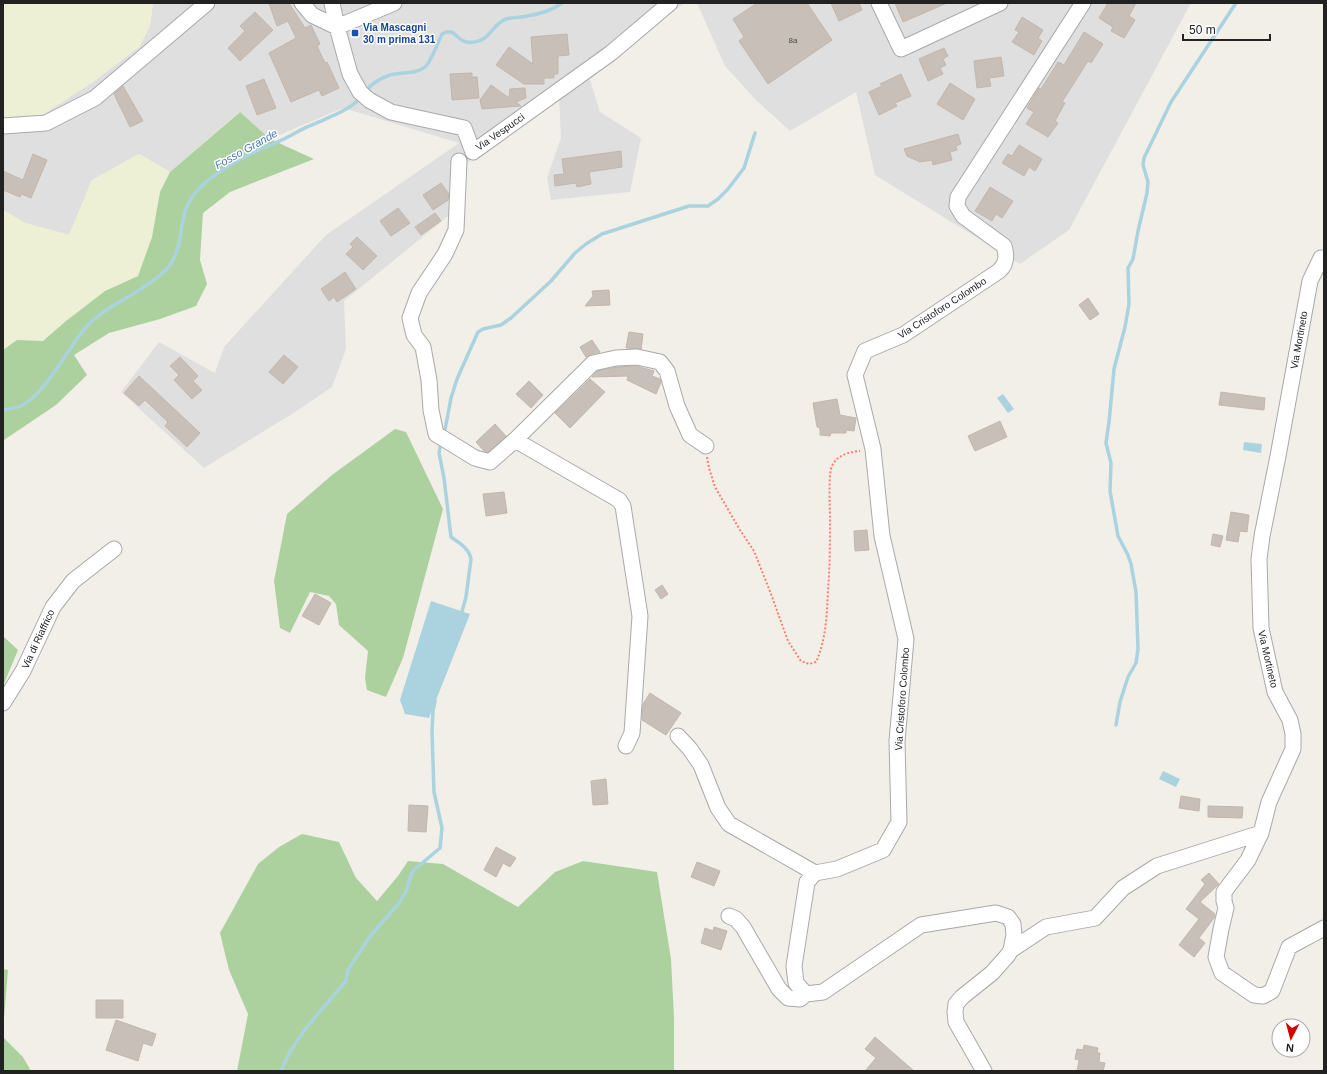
<svg xmlns="http://www.w3.org/2000/svg" width="1327" height="1074" viewBox="0 0 1327 1074" font-family="Helvetica,sans-serif">
  <rect width="100%" height="100%" fill="#f2efe9"/>
  <path fill="#e0dfdf" d="M153 3H685L588 74 600 112 641 138 630 192 551 200 547 178 561 138 559 97 464 165 453 212 344 301 346 349 332 387 292 414 204 468 121 392 159 342 215 373 224 347 326 235 459 143 343 108 270 139 239 112 170 172 139 154 92 180 69 235 25 223 3 210V121L93 82 139 47 150 26Z
    M697 3H1191L1069 230 1020 264 875 175 856 92 790 131 756 100 725 66Z"/>
  <path fill="#eef0d5" d="M3 3H153L150 26 139 47 93 82 41 116 3 121Z
    M139 154 170 172 160 192 152 237 138 276 105 291 66 321 43 341 17 340 3 350V210L25 223 69 235 92 180Z"/>
  <path fill="#add19e" d="M240 112 270 139 314 159 230 192 203 213 200 260 207 284 196 306 160 319 109 333 74 355 87 375 56 405 4 440 3 444V350L17 340 43 341 66 321 105 291 138 276 152 237 160 192 170 172Z
    M395 429 406 432 443 509 403 658 386 697 367 690 365 678 368 651 339 625 336 604 329 596 310 592 290 633 280 628 274 581 287 514 332 475Z
    M3 636 18 650 3 686Z
    M302 834 339 842 356 878 377 901 398 876 408 861 443 864 518 907 555 872 583 861 657 872 671 959 674 1017V1071H237L248 1014 229 970 220 933 258 864 279 847Z
    M3 969 8 970 3 1031Z
    M3 1037 23 1057 31 1071H3Z"/>
  <path fill="#aad3df" d="M1003 394 1014 409 1008 413 997 398Z
    M1244 442 1262 444 1261 453 1243 450Z
    M431 601 470 614 429 718 405 714 400 700Z
    M1163 771 1180 779 1176 787 1159 779Z"/>
  <g fill="none" stroke-linecap="round" stroke-linejoin="round">
    <path stroke="#aad3df" stroke-width="3.5" d="M366 91C372 83 385 75 395 74 404 72 417 74 425 67 431 62 438 42 442 34L446 32H452C460 38 463 44 474 42 491 40 492 24 506 19 512 17 520 18 527 16 539 14 553 10 562 3
      M3 410C10 409 17 408 23 405 49 389 67 348 88 325 108 304 138 295 160 275 163 272 168 269 170 265 186 242 176 215 196 192 211 175 238 159 259 150 267 146 276 143 284 139 294 134 303 128 314 124 329 117 349 111 361 97
      M444 435 451 398 457 379 478 332 483 329 501 325 511 318 551 281 575 253 586 244 602 234 689 206H708L718 199 728 189 744 168 755 133
      M441 443 439 453 444 478 451 537C459 543 469 548 471 559L466 597 461 615
      M1116 725 1120 702 1128 677 1136 663 1138 649 1136 592 1131 564 1128 555 1118 536 1110 491 1111 463 1106 443 1109 422 1114 369 1125 327 1129 304 1128 268 1133 259 1138 231 1147 193 1148 182 1143 165 1144 158 1171 102 1236 3
      M281 1071C292 1040 325 1006 346 981L348 970 371 935 400 902 407 889 411 875 414 870 440 848 442 828 434 792 432 732 433 711 435 701
      M1323 1071 1324 1070"/>
  </g>
  <path fill="#c7bfb8" stroke="#c4b6ab" d="M269 3H289L305 28 311 25 320 44 317 46 325 63 327 62 339 88 322 96 319 90 291 102 269 53 296 38 288 21 277 26Z
    M757 3H807L832 40 768 84 739 41 744 37 733 19Z
    M831 3H859L862 10 839 21Z
    M895 3H947L903 22Z
    M1108 3H1136L1129 16 1135 20 1124 38 1111 31 1113 27 1099 18Z
    M255 12 273 30 240 61 228 48 245 31 240 26Z
    M1022 17 1043 30 1038 38 1042 41 1034 55 1012 42 1019 32 1015 30Z
    M1084 32 1103 44 1091 63 1088 61 1062 102 1065 103 1055 121 1058 123 1048 137 1026 124 1034 112 1027 108 1039 88 1041 89 1058 62 1064 65Z
    M567 34 569 55 558 56V74H554V78H544V84H524L496 65 509 47 533 64 531 37Z
    M944 48 948 56 943 59 946 65 940 68 943 74 928 81 919 59Z
    M1001 57 1004 76 989 78 991 86 977 88 974 61Z
    M472 73V77H477L479 98 452 100 450 74Z
    M901 74 911 96 895 103 897 106 879 115 869 92 882 86 880 84Z
    M264 79 276 108 257 115 246 86Z
    M950 83 975 99 963 120 937 104Z
    M491 85 509 98 510 89 525 88 526 98 516 102 521 106 482 109 480 100Z
    M123 86 143 121 130 127 114 94Z
    M958 134 961 144 956 146 957 150 950 152 952 160 933 165 932 160 920 162 907 156 904 149Z
    M1019 145 1042 159 1035 171 1029 167 1024 176 1002 163 1008 154 1012 156Z
    M621 151 622 167 589 172 591 184 577 187 576 183 555 186 554 175 564 174 562 159Z
    M33 154 47 160 31 198 21 194 20 197 3 190V171L23 180Z
    M441 183 449 194 448 200 433 210 423 195Z
    M990 187 1013 201 1002 218 996 214 992 221 975 211Z
    M398 208 410 223 391 236 380 221Z
    M435 213 441 221 421 235 415 227Z
    M357 237 377 256 363 270 346 254 353 247 350 244Z
    M345 272 356 289 337 302 334 297 329 301 321 289Z
    M609 290 610 305 585 306 593 296 592 291Z
    M1088 298 1099 314 1090 320 1079 305Z
    M629 332 643 334 641 349 626 348Z
    M592 340 600 352 591 354 586 357 580 347Z
    M284 355 298 367 283 384 269 372Z
    M180 357 198 376 193 381 202 390 192 399 174 380 179 375 170 366Z
    M636 366 654 371 652 376 660 379 661 382 656 394 627 380 628 376 592 377 597 371 617 367Z
    M139 376 200 433 187 447 165 426 168 422 145 400 139 406 124 393Z
    M590 379 605 392 570 428 555 413Z
    M529 381 543 395 531 408 516 394Z
    M1221 392 1265 398 1264 410 1219 405Z
    M837 399 840 415 856 418 854 431 846 430V433H831L830 436 820 435V428L817 427 813 403Z
    M1000 421 1007 437 975 451 968 436Z
    M495 424 506 436 488 452 484 451 476 442Z
    M504 492 507 513 486 516 483 494Z
    M1231 512 1249 515 1247 532 1240 531 1238 542 1226 540Z
    M867 530 869 550 855 551 854 531Z
    M1213 534 1223 536 1220 547 1211 545Z
    M662 585 668 594 661 599 655 590Z
    M315 594 331 603 319 625 302 616Z
    M650 693 681 713 666 735 642 720 643 704Z
    M606 779 608 804 593 805 591 781Z
    M1181 796 1200 799 1199 811 1179 808Z
    M409 805 428 806 426 832 408 831Z
    M1208 806 1243 807 1242 818 1208 817Z
    M496 847 516 858 510 867 503 863 496 877 484 870Z
    M697 862 720 871 714 886 691 877Z
    M1209 873 1219 884 1200 902 1215 914 1214 918 1199 938 1205 943 1194 957 1179 945 1199 919 1186 909 1205 884 1201 880Z
    M714 927 727 931 721 950 701 943 705 928 713 931Z
    M96 1000H123V1018H96Z
    M116 1020 156 1034 152 1046 143 1043 138 1061 106 1050Z
    M875 1037 914 1071H865L876 1058 865 1049Z
    M1084 1045 1098 1048 1097 1053H1100L1099 1062 1105 1063 1103 1071H1077L1079 1060 1075 1059 1077 1049 1083 1050Z"/>
  <g fill="none" stroke-linecap="round" stroke-linejoin="round">
    <defs>
      <path id="minor" d="M302 3 312 15 337 27
        M332 3 337 27 350 74 360 92 369 100 391 112 464 128 473 152 611 53 670 3
        M879 3 901 49 1000 3
        M337 27 394 3
        M3 126 46 123 95 98 207 3
        M459 161 456 230 445 254 419 293 410 318 414 335 423 347 429 380 431 410 436 434 475 458 490 462 515 440 593 363 616 358 637 357 660 362 667 371 677 406 690 435 706 446
        M1324 258H1321L1310 281 1278 456 1262 536 1259 559 1261 628 1275 692 1290 720 1293 734V749L1269 802 1261 833 1248 860 1224 892V901L1226 908 1221 929 1216 957 1222 973 1254 995 1263 996 1272 991 1289 947 1324 928
        M515 440 619 500 623 506 640 616 632 733 626 746
        M3 703 23 671 53 607 73 581 114 549
        M678 736 690 749 701 765 718 808 729 824 815 873
        M729 916 736 919 743 927 779 989 788 998 800 999 806 994
        M1011 950 1046 927 1095 918 1123 888 1157 866 1261 833
        M984 1071 956 1022 955 1012 956 1004 962 997 992 973 1008 955 1011 950 1014 935 1013 924 1008 917 996 913 921 925 823 992 806 994 796 983 794 966 807 882 815 873 837 869 883 850 899 822 897 741 906 639 882 536 873 449 855 375 865 351 903 335 999 271C1007 264 1007 256 1004 246L963 216 957 206 958 197 1083 3"/>
    </defs>
    <use href="#minor" stroke="#a9a9a9" stroke-width="17"/>
    <path stroke="#fa8072" stroke-width="2" stroke-dasharray="2 2" stroke-linecap="butt" d="M707 457 709 468 715 487 740 530 754 551 771 594 788 641 801 661 809 664 816 662C826 640 827 614 828 590 830 566 830 542 830 517 830 507 828 474 832 466 837 455 849 452 860 451"/>
    <use href="#minor" stroke="#fff" stroke-width="15"/>
  </g>
  <rect fill="#1a4fb4" stroke="#fff" stroke-width="1.5" x="351" y="29" width="8" height="8" rx="2"/>
  <g text-anchor="middle" dominant-baseline="central" stroke-width="3" stroke-linejoin="round" paint-order="stroke">
    <g font-size="8" fill="#4b4948">
      <text x="793" y="40">8a</text>
    </g>
    <g font-size="10" font-weight="bold" fill="#164399" stroke="#fff" text-anchor="start">
      <text x="363" y="27">Via Mascagni<tspan x="363" dy="12">30 m prima 131</tspan></text>
    </g>
    <g font-size="10" fill="#222" stroke="#fff">
      <text transform="translate(500 132) rotate(-35)">Via Vespucci</text>
      <text transform="translate(942 308) rotate(-33)">Via Cristoforo Colombo</text>
      <text transform="translate(1299 340) rotate(-80)">Via Mortineto</text>
      <text transform="translate(38 639) rotate(-65)">Via di Riaffrico</text>
      <text transform="translate(1268 659) rotate(77)">Via Mortineto</text>
      <text transform="translate(902 699) rotate(-86)">Via Cristoforo Colombo</text>
    </g>
    <g font-size="11" font-style="italic" fill="#4a7aab" stroke="#fff">
      <text transform="translate(246 149) rotate(-29)">Fosso Grande</text>
    </g>
  </g>
  <rect width="1327" height="1074" fill="none" stroke="#222222" stroke-width="8"/>
  <g transform="translate(1291 1038) rotate(186)"><circle r="19" fill="#ffffff" stroke="#a7a7a7"/>
  <path d="M0-3L7 15L0 10L-7 15Z" fill="#d40000"/>
  <text y="-6" font-size="11" font-weight="bold" text-anchor="middle" fill="#222222">N</text>
  </g>
  <path d="M1183 34v6h87v-6" fill="none" stroke="#222222" stroke-width="2"/>
  <text x="1189" y="34" font-size="12" fill="#222222" stroke="#ffffff" stroke-width="3" paint-order="stroke">50 m</text>
</svg>
